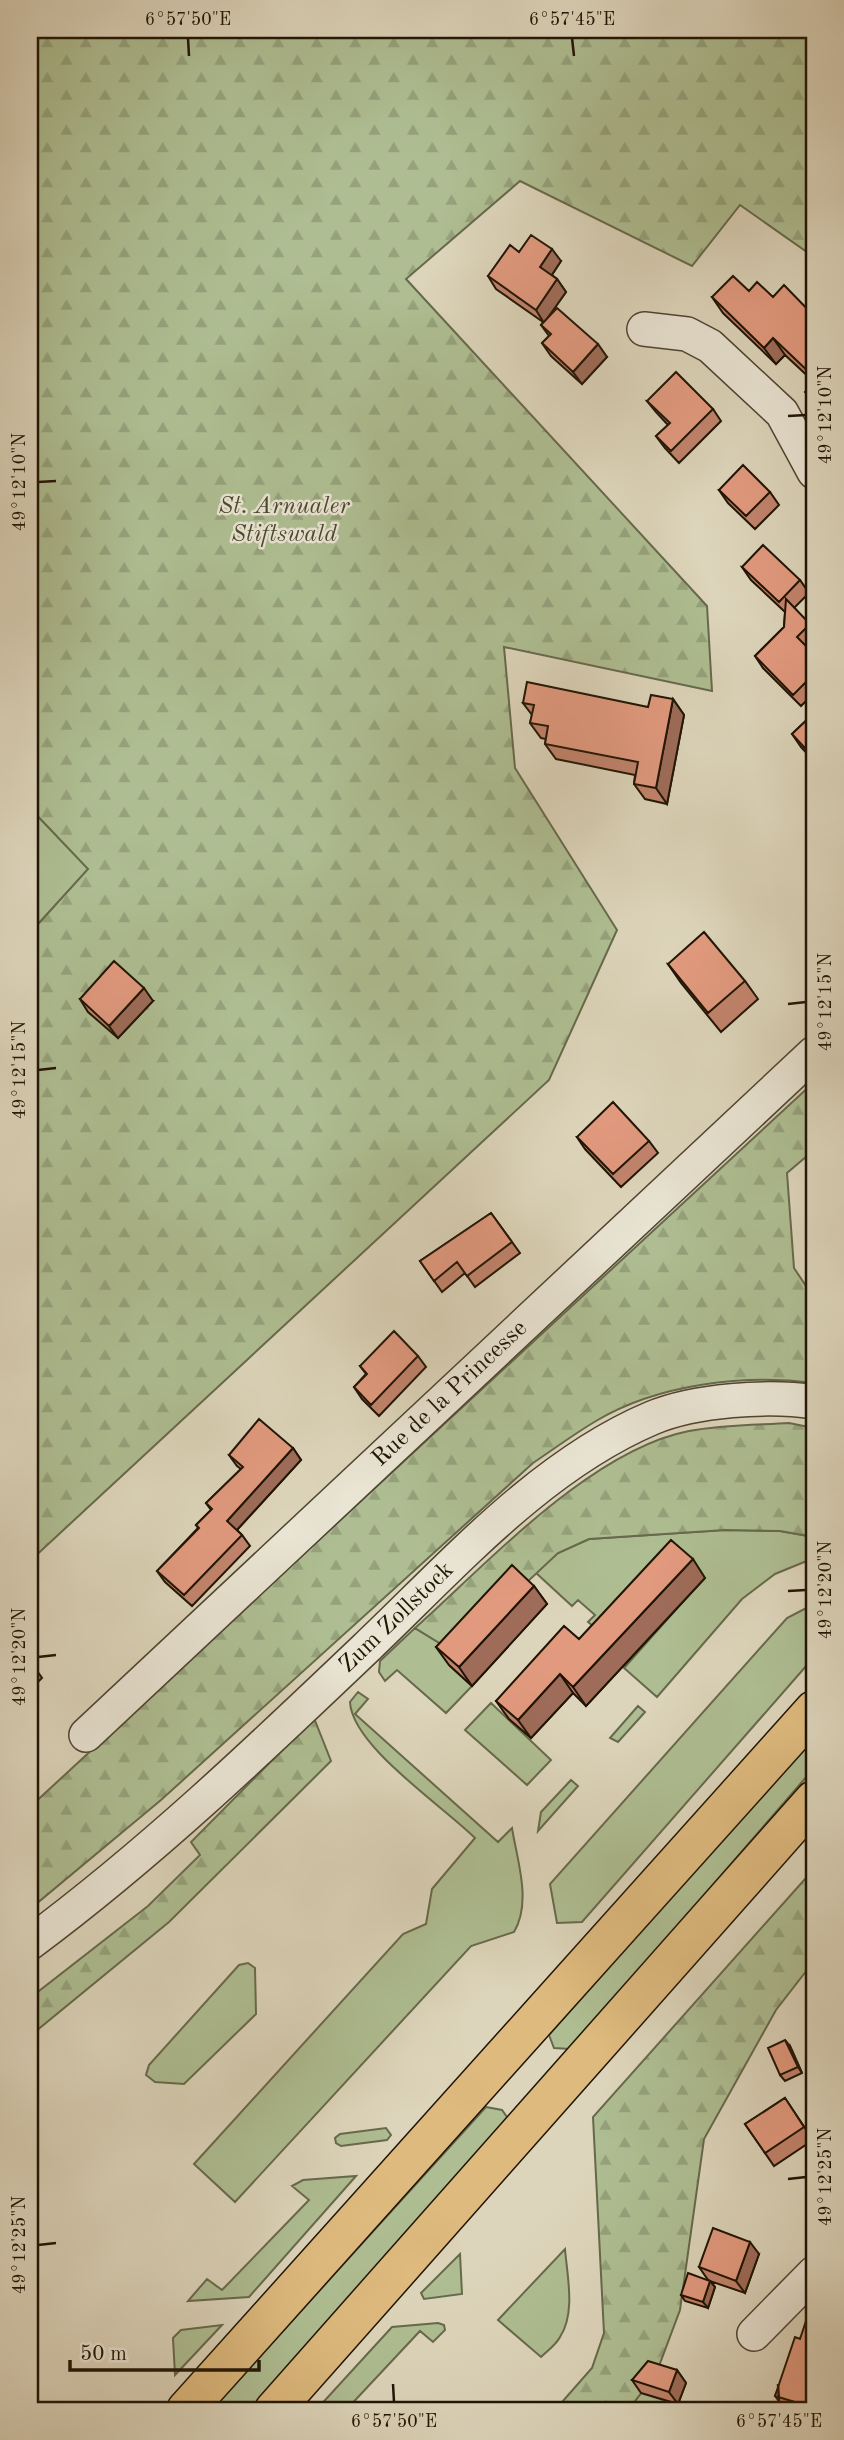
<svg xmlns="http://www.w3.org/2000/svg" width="844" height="2440" viewBox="0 0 844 2440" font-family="'Old Standard TT',serif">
  <defs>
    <pattern id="forest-firs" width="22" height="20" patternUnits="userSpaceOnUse" patternTransform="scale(1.75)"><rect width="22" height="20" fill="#aebe92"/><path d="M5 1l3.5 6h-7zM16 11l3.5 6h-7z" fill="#95a27c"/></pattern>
  </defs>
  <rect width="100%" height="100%" fill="#ddd5bb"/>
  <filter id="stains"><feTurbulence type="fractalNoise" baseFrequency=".00286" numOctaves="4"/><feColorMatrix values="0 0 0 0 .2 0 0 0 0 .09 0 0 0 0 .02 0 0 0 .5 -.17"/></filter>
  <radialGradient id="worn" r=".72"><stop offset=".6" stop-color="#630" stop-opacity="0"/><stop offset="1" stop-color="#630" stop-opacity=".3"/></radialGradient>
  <path fill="#aebe92" stroke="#67694c" stroke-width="2" d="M30 808 89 869 30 933Z
    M725 1530 780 1531 814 1537V1558L775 1574 742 1599 657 1697 624 1668 705 1577 609 1639 588 1622 595 1615 578 1600 572 1606 535 1572 558 1553 589 1539Z
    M814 1604V1657L582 1922 557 1923 550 1884 787 1618Z
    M415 1628 441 1644 450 1666 472 1686 446 1713 397 1670 385 1681 379 1672 380 1661Z
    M358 1692 368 1699 355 1714 498 1842 512 1828C517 1860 532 1902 514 1932L471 1946 235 2202 194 2164 403 1934 426 1924 432 1889 475 1838C443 1806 352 1746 350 1702Z
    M491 1703 551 1760 527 1785 465 1730Z
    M638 1706 645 1712 618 1742 610 1738Z
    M814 1736V1768L576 2043 570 2049 554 2048 549 2035 554 2029Z
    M571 1780 578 1786 538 1831 541 1812Z
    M248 1963 255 1968 256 2014 184 2084 155 2082 146 2075 149 2065 239 1965Z
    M486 2107 502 2110 507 2117 504 2130 249 2410H211Z
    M386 2128 391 2135 387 2140 341 2146 336 2143 335 2138 340 2134Z
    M356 2176 249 2297 188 2301 207 2279 222 2290 309 2200 292 2186 303 2180Z
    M565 2249C567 2275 576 2313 560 2337 556 2345 547 2351 541 2357L498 2320Z
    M460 2254 462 2294 424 2299 421 2293Z
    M438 2323 444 2325 445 2330 433 2342 420 2331 346 2410H316L392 2327Z
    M222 2325 175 2375 173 2338 181 2330Z
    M641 2393 695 2410H628Z"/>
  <path fill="url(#forest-firs)" stroke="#67694c" stroke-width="2" d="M30 30H814V257L740 205 692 266 520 181 406 279 707 606 712 691 504 647 515 768 617 930 549 1080 30 1561V933L88 869 30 808Z
    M813 1083 814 1150 787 1173 794 1268 814 1298V1383C744 1374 658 1384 596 1421 574 1434 554 1449 533 1463L161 1800 30 1909V1807Z
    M789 1423 814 1428V1537L780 1531 725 1530 589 1539 558 1553 525 1584 441 1644 415 1628C488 1563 591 1450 689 1431 721 1425 756 1425 789 1423Z
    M314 1718 331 1761 169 1922 30 2036V1998L148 1906 200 1855 191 1842Z
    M814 1869V1961L776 2010 704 2139 680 2310 656 2374 628 2410H555L592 2368 604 2333 593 2117Z"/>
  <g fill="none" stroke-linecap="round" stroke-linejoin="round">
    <defs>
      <path id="minor" d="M644 329 687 334 710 346 782 413 814 472
        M86 1735 814 1053
        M30 1943C150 1854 260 1749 368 1646 454 1564 541 1465 652 1418 695 1400 768 1395 814 1402
        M754 2334 814 2273"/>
      <path id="highway" d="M186 2410 814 1710
        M274 2410 814 1800"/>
    </defs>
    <use href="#minor" stroke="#4f4432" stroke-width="36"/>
    <use href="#highway" stroke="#201405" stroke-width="41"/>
    <use href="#minor" stroke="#e9e4d3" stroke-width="33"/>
    <use href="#highway" stroke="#deba7e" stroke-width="38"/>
  </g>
  <path fill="#c2846d" stroke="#201405" stroke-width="2" d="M519 252 561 261 552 275 557 279 566 292 549 316 607 357 582 384 551 356 542 343 549 336 541 325 543 322 496 289 488 276Z
    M749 291 773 297 814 316V382L785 355 776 364 723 313 712 297Z
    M647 401 713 409 721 421 679 463 665 448 656 436 668 425 656 412Z
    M719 490 770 492 779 505 755 529 728 503Z
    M742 567 800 580 809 593 794 608 814 630V640L807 647 814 654V693L801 706 763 668 755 656 784 627 785 612 751 580Z
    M673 699 684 715 667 804 645 799 634 784 635 775 556 759 545 744 546 739 541 738 530 723 532 715 523 703 648 707Z
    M814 713V761L801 747 792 734Z
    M668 964 745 981 758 999 721 1032 681 983Z
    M80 999 153 1001 118 1038 88 1012Z
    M577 1137 649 1141 658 1153 621 1187 585 1149Z
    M491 1213 520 1253 475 1287 465 1273 442 1292 420 1261Z
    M418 1356 426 1367 379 1416 362 1399 354 1387 366 1374 360 1366Z
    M293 1448 301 1460 237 1530 242 1535 250 1546 192 1606 165 1582 157 1571 198 1528 196 1525 211 1510 206 1503 241 1469 237 1466 229 1455Z
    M705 1578 586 1706 573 1693 531 1738 509 1719 496 1701 579 1639Z
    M534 1586 547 1604 472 1686 449 1665 436 1647Z
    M30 1661 42 1678 30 1690Z
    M790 2046 802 2073 785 2081 780 2075Z
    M785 2098 813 2140 774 2166 745 2124Z
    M759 2254 745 2293 710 2281 715 2287 708 2308 685 2301 681 2295 708 2280 699 2267Z
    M800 2339 814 2410H793L783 2407 775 2396Z
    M677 2370 686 2383 678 2404 641 2393 632 2380Z"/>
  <path fill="#9e6c59" stroke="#201405" stroke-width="2" d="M552 249 561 261 549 279 540 267Z
    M557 279 566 292 544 323 536 310Z
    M773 338 785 355 776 364 764 348Z
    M598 344 607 357 582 384 573 372Z
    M673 699 684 715 667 804 656 788Z
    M144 988 153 1001 118 1038 109 1026Z
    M293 1448 301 1460 235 1532 227 1521Z
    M693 1559 705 1578 586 1706 573 1687Z
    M534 1586 547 1604 472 1686 459 1667Z
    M560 1674 573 1693 531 1738 518 1720Z
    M785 2040 790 2046 802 2073 798 2067Z
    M750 2242 759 2254 745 2293 736 2281Z
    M710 2281 715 2287 708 2308 703 2302Z
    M677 2370 686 2383 678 2404 669 2392Z
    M814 2377V2410H808L805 2405Z"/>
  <path fill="#e29a7f" stroke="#201405" stroke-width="2" d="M531 235 552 249 540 267 557 279 536 310 488 276 510 245 519 252Z
    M733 276 749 291 757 282 773 297 784 285 814 316V377L773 338 764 348 712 297Z
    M557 308 598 344 573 372 542 343 551 334 541 325Z
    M676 372 713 409 671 451 656 436 670 423 647 401Z
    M814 383V401L805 392Z
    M743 465 770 492 746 516 719 490Z
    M763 545 800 580 779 602 742 567Z
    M786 599 810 624 797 637 814 654V674L793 695 755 656 784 627Z
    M527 682 648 707 651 695 673 699 656 788 634 784 638 762 545 744 548 726 530 723 534 705 523 703Z
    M814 713V758L792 734Z
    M704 932 745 981 708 1013 668 964Z
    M114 961 144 988 109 1026 80 999Z
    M613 1102 649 1141 613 1174 577 1137Z
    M491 1213 512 1242 467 1276 457 1262 434 1281 420 1261Z
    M394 1331 418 1356 371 1405 354 1387 367 1374 360 1366Z
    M259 1419 293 1448 227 1521 242 1535 184 1595 157 1571 199 1528 196 1525 212 1509 206 1503 243 1467 229 1455Z
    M671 1540 693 1559 573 1687 560 1674 518 1720 496 1701 564 1626 579 1639Z
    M512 1565 534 1586 459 1667 436 1647Z
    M785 2040 798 2067 780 2075 768 2048Z
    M785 2098 804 2127 765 2153 745 2124Z
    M713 2228 750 2242 736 2281 699 2267Z
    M688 2273 710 2281 703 2302 681 2295Z
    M809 2312 814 2314V2377L805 2405 775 2396 795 2337 800 2339Z
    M648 2361 677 2370 669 2392 632 2380Z"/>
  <path fill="none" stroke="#201405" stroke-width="2.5" d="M188 38 189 56M572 38 574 56M788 416 806 415M38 482 56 481M788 1004 806 1002M38 1070 56 1068M788 1591 806 1590M38 1657 56 1655M788 2179 806 2177M38 2245 56 2243M393 2384 394 2402M778 2384 779 2402"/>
  <g text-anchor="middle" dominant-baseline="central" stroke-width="5" stroke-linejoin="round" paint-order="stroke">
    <g font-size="24" font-style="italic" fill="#4b472f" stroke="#e9e4d3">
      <text x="284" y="507">St. Arnualer<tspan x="284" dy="28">Stiftswald</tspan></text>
    </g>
    <g font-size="24" fill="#201405" stroke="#e9e4d3">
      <text transform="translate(450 1394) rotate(-43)">Rue de la Princesse</text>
      <text transform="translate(397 1618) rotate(-44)">Zum Zollstock</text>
    </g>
  </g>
  <rect width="844" height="2440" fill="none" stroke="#ddd5bb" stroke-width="77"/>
  <path d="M70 2360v10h189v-10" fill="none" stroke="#201405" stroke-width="3.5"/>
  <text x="80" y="2360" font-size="21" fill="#201405" stroke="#e9e4d3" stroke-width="5" paint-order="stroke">50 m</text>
  <rect x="38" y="38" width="768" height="2364" fill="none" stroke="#201405" stroke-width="2.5"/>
  <g font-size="18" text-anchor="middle" fill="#201405">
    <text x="188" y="25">6°57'50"E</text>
    <text x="572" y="25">6°57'45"E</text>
    <text transform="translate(825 415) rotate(-90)" y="6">49°12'10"N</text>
    <text transform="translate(19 482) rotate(-90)" y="6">49°12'10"N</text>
    <text transform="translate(825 1002) rotate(-90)" y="6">49°12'15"N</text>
    <text transform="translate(19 1070) rotate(-90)" y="6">49°12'15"N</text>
    <text transform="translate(825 1590) rotate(-90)" y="6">49°12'20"N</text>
    <text transform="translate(19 1657) rotate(-90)" y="6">49°12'20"N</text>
    <text transform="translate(825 2177) rotate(-90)" y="6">49°12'25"N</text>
    <text transform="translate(19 2245) rotate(-90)" y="6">49°12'25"N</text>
    <text x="394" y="2427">6°57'50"E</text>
    <text x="779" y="2427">6°57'45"E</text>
  </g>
  <rect width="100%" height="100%" filter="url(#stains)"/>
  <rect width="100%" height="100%" fill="url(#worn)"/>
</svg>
